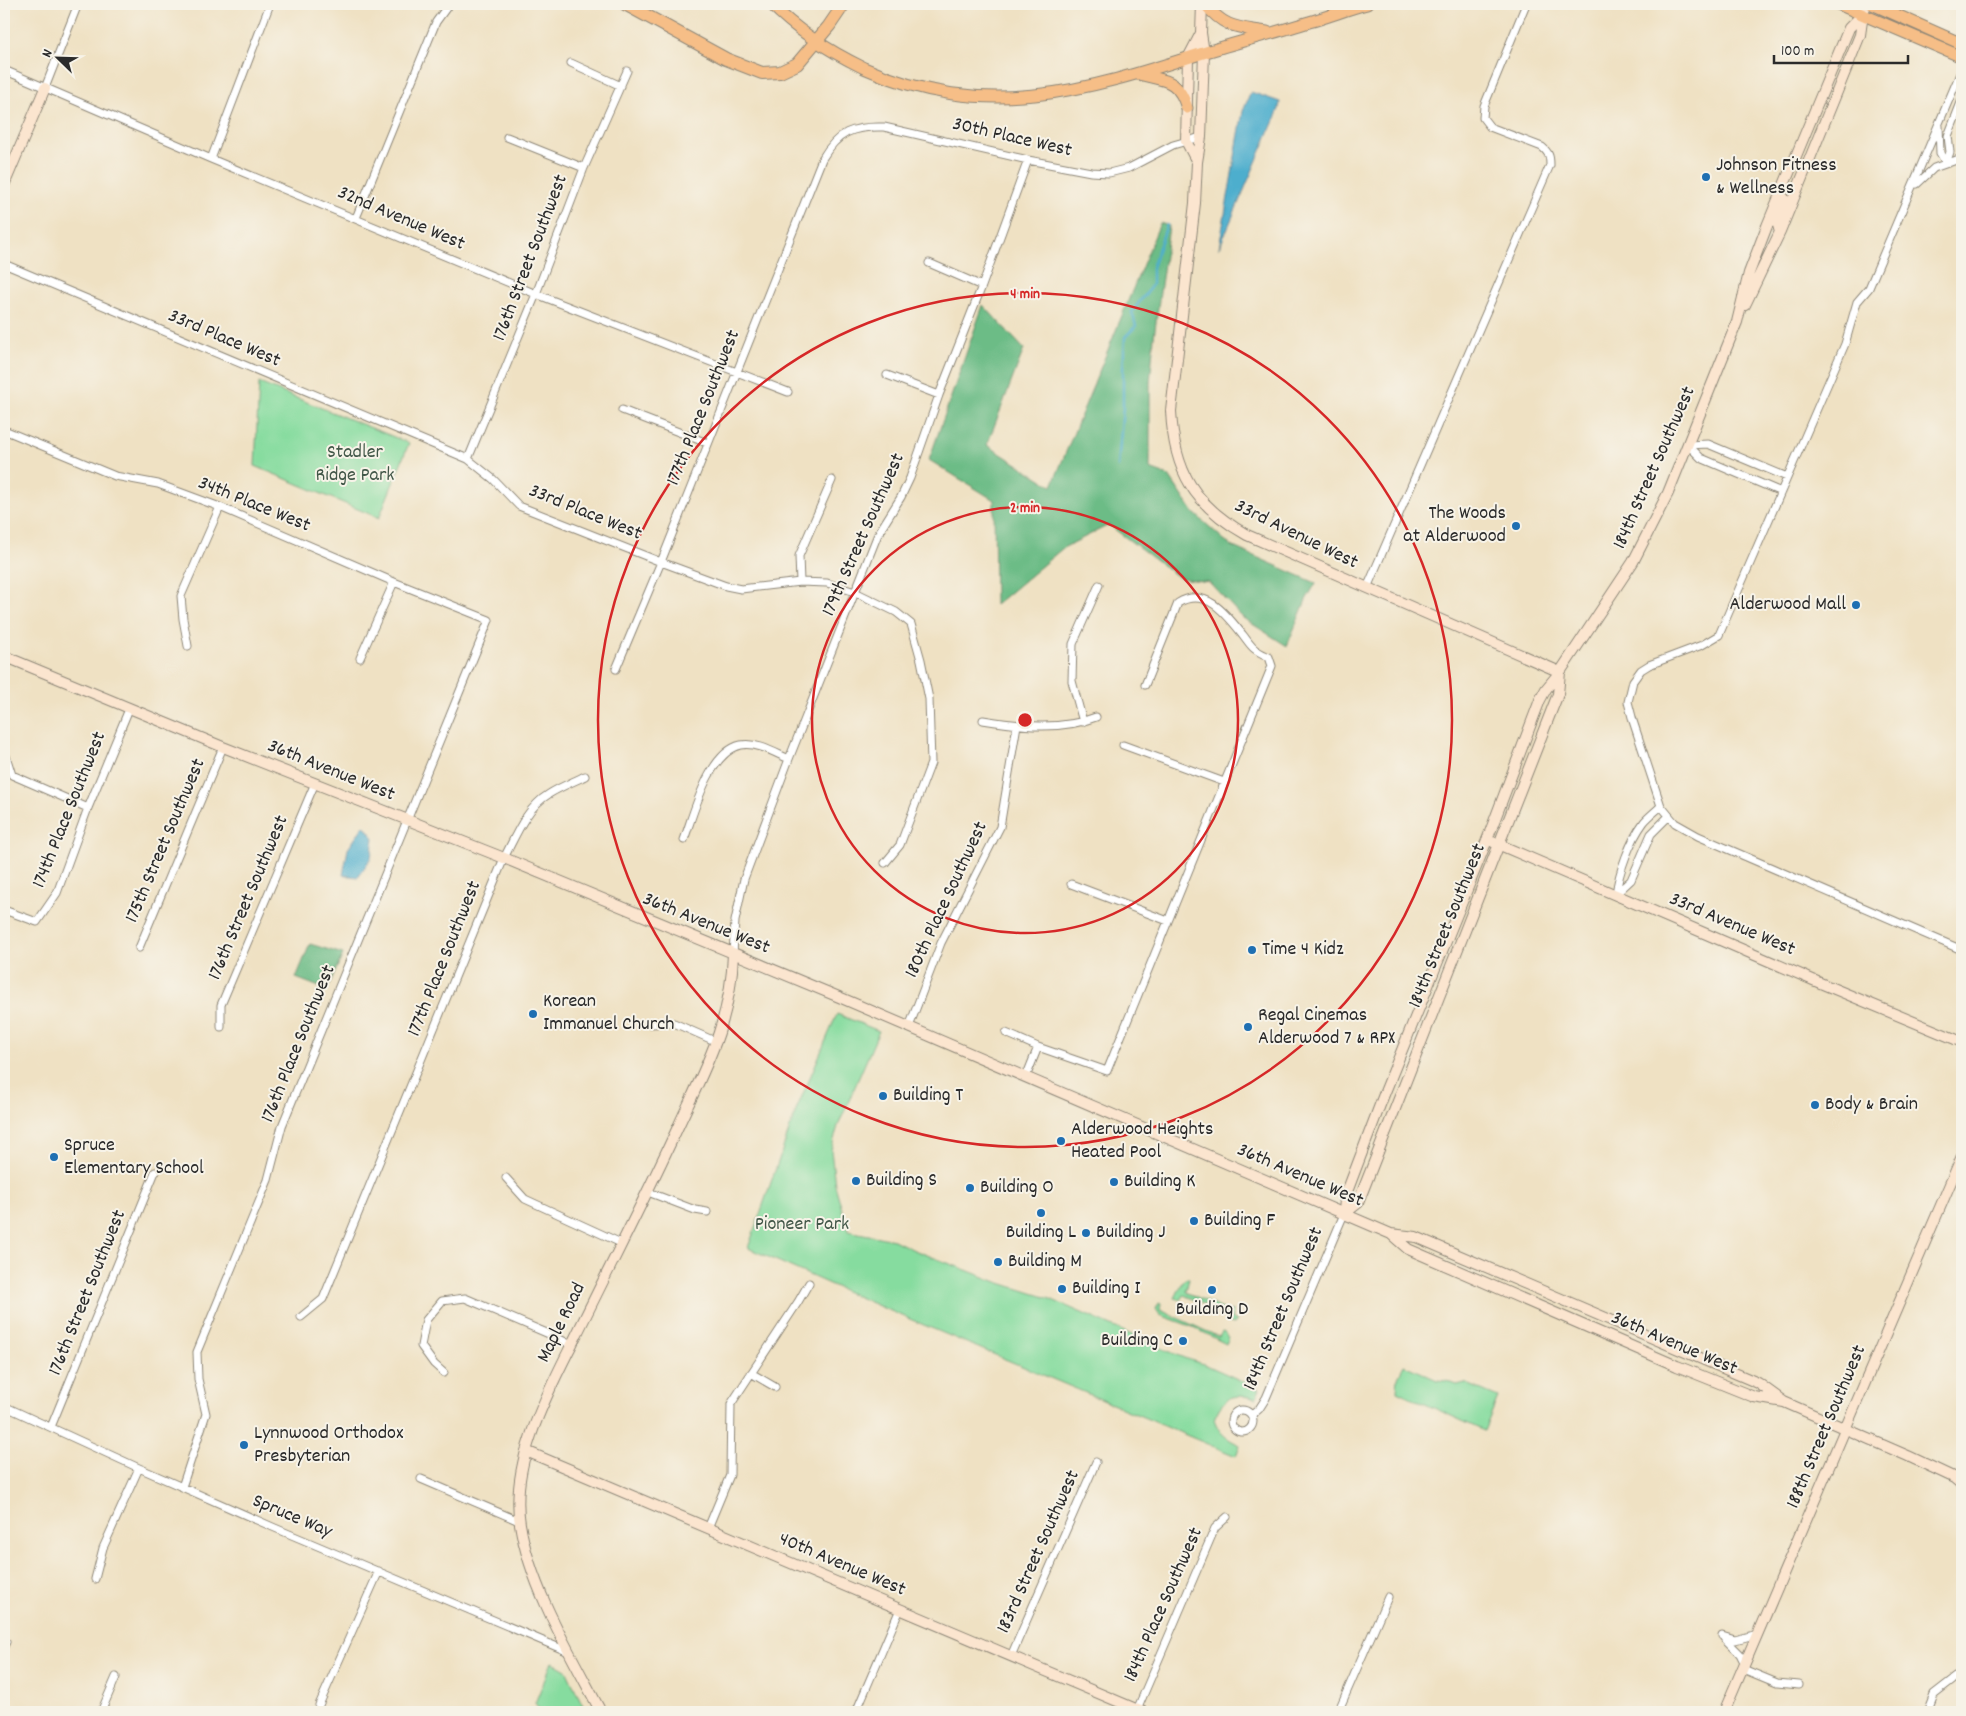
<svg xmlns="http://www.w3.org/2000/svg" width="1966" height="1716" viewBox="0 0 1966 1716" font-family="Dekko,sans-serif">
  <rect width="100%" height="100%" fill="#f7f3e8"/>
  <filter id="ink" filterUnits="userSpaceOnUse"><feTurbulence type="fractalNoise" baseFrequency=".02" numOctaves="2"/><feDisplacementMap in="SourceGraphic" scale="10" xChannelSelector="R" yChannelSelector="G"/><feConvolveMatrix kernelMatrix="1 2 1 2 8 2 1 2 1" color-interpolation-filters="sRGB"/></filter>
  <filter id="wash" filterUnits="userSpaceOnUse"><feTurbulence type="fractalNoise" baseFrequency=".0096" numOctaves="4" result="noise"/><feDisplacementMap in="SourceGraphic" scale="20" xChannelSelector="R" yChannelSelector="G"/><feGaussianBlur stdDeviation="1.12" result="paint"/><feColorMatrix in="noise" values="0 0 0 0 0 0 0 0 0 0 0 0 0 0 0 0 0 1.4 0 .05"/><feComposite in="paint" operator="in"/></filter>
  <g filter="url(#wash)">
    <rect width="100%" height="100%" fill="#efe1c3"/>
    <path fill="#86dc9f" stroke="#588465" d="M259 383 409 443 379 518 255 466Z
      M837 1014 879 1031 838 1126 831 1150 835 1185 848 1231 894 1240 914 1250 997 1282 1048 1298 1184 1358 1204 1364 1260 1389 1256 1398C1233 1394 1224 1395 1214 1419 1219 1434 1227 1439 1240 1445L1236 1456 881 1307 748 1248 797 1108Z
      M1187 1278H1189L1186 1292 1227 1311H1233L1231 1318 1237 1321 1234 1324 1227 1322 1229 1316 1209 1307 1206 1312 1204 1311 1206 1305 1184 1295 1181 1300 1175 1298 1183 1282Z
      M1159 1303 1161 1304 1160 1310 1219 1337 1222 1332 1225 1333 1229 1337 1226 1344 1193 1327 1160 1315 1156 1309Z
      M1404 1365 1437 1380 1446 1381 1457 1385 1465 1383 1498 1397 1484 1431 1397 1391 1398 1377Z
      M552 1662 566 1670 586 1712H541L535 1703Z"/>
    <path fill="#6cbc86" stroke="#4c7458" d="M1160 223 1169 226 1154 337 1150 383V469L1169 476 1194 513 1231 546 1316 583 1306 600 1287 646 1243 618 1209 582 1180 578 1109 525 1063 548 995 605 994 500 929 460 983 305 1024 349 987 445 1052 486Z
      M310 944 343 954 327 990 296 978Z"/>
    <path fill="#4eaecd" stroke="#3c6c7c" d="M1251 92 1280 102 1279 109 1219 248 1243 111Z
      M364 825 374 838 371 858 358 877 343 875 348 849Z"/>
    <g fill="none" stroke-linecap="round" stroke-linejoin="round">
      <path stroke="#4eaecd" stroke-width="2.5" d="M1118 467 1123 407V369L1125 337 1136 326 1132 312 1152 285V267L1167 225"/>
    </g>
  </g>
  <g filter="url(#ink)">
    <g fill="none" stroke-linecap="round" stroke-linejoin="round">
      <defs>
        <path id="street" d="M571 63 621 86
          M1962 69 1869 288 1857 302 1845 344 1719 635 1702 645 1649 665 1641 670 1633 681 1628 702 1633 721 1661 806 1675 823 1698 836 1962 950
          M4 70 211 159 536 294 788 392
          M45 88 78 4
          M1939 126 1940 153 1946 163
          M507 137 584 168
          M211 159 270 4
          M1946 163 1950 152 1948 136 1962 100
          M1917 184 1934 168 1962 158
          M356 218 436 22 449 4
          M929 263 982 286
          M4 264 468 459 493 479 519 506 661 562 726 586 741 589 800 582 827 583 855 592 896 612 911 624 921 660 929 699 931 763 900 845 885 863
          M887 375 939 395
          M622 410 707 443
          M4 430 115 476 158 484 220 507 394 582 489 620 282 1126 268 1180 197 1352 198 1379 206 1414 182 1487
          M1688 445 1708 444 1787 477
          M1688 445 1701 458 1781 492
          M468 459 536 294 584 168 627 71
          M800 582 799 556 832 480
          M1367 588 1550 165C1550 156 1549 153 1542 147L1490 127 1483 118 1484 106 1526 4
          M188 646 183 619 181 596 220 507
          M360 658 394 582
          M616 669 661 562 822 159C838 132 852 126 884 127L1028 160 1091 172 1109 173 1129 168 1173 145 1201 137
          M983 720C1019 726 1061 731 1096 717
          M1083 722 1072 681 1073 644 1099 585
          M1123 745 1224 782
          M4 750 12 775 88 808
          M684 840C694 812 709 752 741 745 757 742 775 753 789 759
          M1071 884 1168 921
          M1616 894C1619 871 1630 841 1644 822 1649 816 1656 811 1661 806
          M1616 894 1631 880 1651 834 1669 816
          M4 910 37 922 57 893 88 808 129 709
          M139 948 223 747
          M733 954 735 921 744 879 789 759 878 534 901 497 910 478 939 395 982 286 1028 160
          M651 1024 674 1023 717 1042
          M221 1027V1005L315 783
          M909 1027 941 943 1000 827 1017 725
          M1006 1033 1038 1047 1107 1071 1272 666 1269 657C1265 655 1260 653 1256 650 1251 647 1247 640 1243 635 1227 615 1206 586 1178 603L1145 685
          M1026 1077 1038 1047
          M506 1178 525 1199 621 1243
          M648 1192 695 1210 707 1212
          M301 1317 323 1299 504 858C516 835 526 808 549 794 560 787 573 782 585 776
          M444 1373 434 1364 421 1346 426 1320 442 1301 465 1298 556 1337 571 1345
          M751 1373 775 1387
          M4 1406 139 1468 275 1528 569 1652
          M1231 1421a11 11 0 1 1 22 0a11 11 0 1 1-22 0Z
          M1252 1415 1259 1409 1266 1398 1344 1214
          M51 1427 155 1172
          M421 1479 519 1521
          M708 1528 730 1475 731 1404 798 1302 809 1283
          M95 1579 103 1548 139 1468
          M1722 1636 1735 1640 1758 1634
          M1724 1638 1740 1654 1745 1664
          M4 1646 6 1642
          M1011 1656 1096 1462
          M1743 1669 1777 1683 1799 1685
          M319 1705 379 1571
          M1137 1710 1215 1528 1227 1517
          M101 1712 116 1677
          M856 1712 900 1609
          M1338 1712 1388 1597
          M1927 1712 1934 1694 1956 1677 1962 1676"/>
        <path id="secondary" d="M1202 4 1201 33 1204 53 1201 137 1197 162 1195 203 1171 411C1174 472 1194 505 1247 535L1560 672
          M1197 162 1186 141 1188 58 1201 33
          M4 185 45 88
          M1780 193 1785 200 1777 222 1780 232
          M1745 305 1780 232 1860 35 1863 14 1866 4
          M4 656 223 747 504 858 839 997 1391 1234 1408 1249 1677 1366 1754 1397 1784 1402
          M1493 842 1813 980 1962 1042
          M1344 1214 1345 1197 1383 1097 1487 840 1540 700 1546 689 1560 672 1633 562 1668 493 1737 322 1749 273 1767 226 1849 28 1863 14
          M1344 1214 1358 1203 1558 694 1560 672
          M1391 1234 1416 1237 1758 1383 1784 1402 1908 1456 1955 1478 1962 1484
          M526 1451 1143 1712
          M601 1712C571 1655 530 1587 520 1524 510 1464 546 1396 572 1344 607 1272 644 1201 677 1129 705 1068 731 1023 733 954
          M1724 1712 1962 1156"/>
        <path id="primary" d="M771 4C797 31 831 52 864 68 985 122 1085 91 1203 53 1238 42 1274 33 1309 22 1328 17 1347 9 1367 4
          M1205 4C1225 29 1238 27 1267 32
          M1838 4 1962 57
          M1872 4 1962 44
          M1138 74C1165 81 1178 78 1187 108"/>
        <path id="highway" d="M625 4 726 59 762 73 780 72 797 64 829 26 844 4"/>
      </defs>
      <use href="#street" stroke="#8d8677" stroke-width="9"/>
      <use href="#secondary" stroke="#8d8677" stroke-width="12"/>
      <use href="#primary" stroke="#8d8677" stroke-width="13"/>
      <use href="#highway" stroke="#8d8677" stroke-width="14"/>
      <use href="#street" stroke="#fff" stroke-width="7"/>
      <use href="#secondary" stroke="#fbe5cf" stroke-width="10"/>
      <use href="#primary" stroke="#f6be87" stroke-width="11"/>
      <use href="#highway" stroke="#f6be87" stroke-width="12"/>
    </g>
  </g>
  <g fill="none" stroke="#d62828" stroke-width="2.5">
    <circle cx="1025" cy="720" r="213"/>
    <circle cx="1025" cy="720" r="427"/>
  </g>
  <g fill="#1f6fb2" stroke="#f7f3e8" stroke-width="2">
    <circle cx="1706" cy="177" r="5"/>
    <circle cx="1516" cy="526" r="5"/>
    <circle cx="1856" cy="605" r="5"/>
    <circle cx="1252" cy="950" r="5"/>
    <circle cx="533" cy="1014" r="5"/>
    <circle cx="1248" cy="1027" r="5"/>
    <circle cx="883" cy="1096" r="5"/>
    <circle cx="1815" cy="1105" r="5"/>
    <circle cx="1061" cy="1141" r="5"/>
    <circle cx="54" cy="1157" r="5"/>
    <circle cx="856" cy="1181" r="5"/>
    <circle cx="1114" cy="1182" r="5"/>
    <circle cx="970" cy="1188" r="5"/>
    <circle cx="1041" cy="1213" r="5"/>
    <circle cx="1194" cy="1221" r="5"/>
    <circle cx="1086" cy="1233" r="5"/>
    <circle cx="998" cy="1262" r="5"/>
    <circle cx="1062" cy="1289" r="5"/>
    <circle cx="1212" cy="1290" r="5"/>
    <circle cx="1183" cy="1341" r="5"/>
    <circle cx="244" cy="1445" r="5"/>
  </g>
  <g text-anchor="middle" dominant-baseline="central" stroke-width="4" stroke-linejoin="round" paint-order="stroke">
    <g font-size="20" fill="#2b2b2b" stroke="#f7f3e8">
      <text transform="translate(1012 138) rotate(13)">30th Place West</text>
      <text transform="translate(401 219) rotate(23)">32nd Avenue West</text>
      <text transform="translate(531 258) rotate(-69)">176th Street Southwest</text>
      <text transform="translate(224 339) rotate(23)">33rd Place West</text>
      <text transform="translate(704 408) rotate(-68)">177th Place Southwest</text>
      <text transform="translate(1655 468) rotate(-66)">184th Street Southwest</text>
      <text transform="translate(254 505) rotate(22)">34th Place West</text>
      <text transform="translate(585 513) rotate(22)">33rd Place West</text>
      <text transform="translate(864 535) rotate(-66)">179th Street Southwest</text>
      <text transform="translate(1296 535) rotate(26)">33rd Avenue West</text>
      <text transform="translate(331 771) rotate(22)">36th Avenue West</text>
      <text transform="translate(70 810) rotate(-68)">174th Place Southwest</text>
      <text transform="translate(166 841) rotate(-67)">175th Street Southwest</text>
      <text transform="translate(249 898) rotate(-67)">176th Street Southwest</text>
      <text transform="translate(947 900) rotate(-65)">180th Place Southwest</text>
      <text transform="translate(706 924) rotate(22)">36th Avenue West</text>
      <text transform="translate(1732 925) rotate(23)">33rd Avenue West</text>
      <text transform="translate(1448 926) rotate(-68)">184th Street Southwest</text>
      <text transform="translate(445 959) rotate(-68)">177th Place Southwest</text>
      <text transform="translate(299 1044) rotate(-68)">176th Place Southwest</text>
      <text transform="translate(1300 1176) rotate(23)">36th Avenue West</text>
      <text transform="translate(88 1293) rotate(-68)">176th Street Southwest</text>
      <text transform="translate(1284 1309) rotate(-67)">184th Street Southwest</text>
      <text transform="translate(562 1323) rotate(-64)">Maple Road</text>
      <text transform="translate(1674 1344) rotate(23)">36th Avenue West</text>
      <text transform="translate(1827 1427) rotate(-67)">188th Street Southwest</text>
      <text transform="translate(292 1517) rotate(23)">Spruce Way</text>
      <text transform="translate(1039 1552) rotate(-66)">183rd Street Southwest</text>
      <text transform="translate(842 1565) rotate(23)">40th Avenue West</text>
      <text transform="translate(1164 1605) rotate(-66)">184th Place Southwest</text>
    </g>
    <g font-size="20" fill="#2b2b2b" stroke="#f7f3e8" text-anchor="start">
      <text x="1716" y="166">Johnson Fitness<tspan x="1716" dy="23">&amp; Wellness</tspan></text>
      <text x="1506" y="514" text-anchor="end">The Woods<tspan x="1506" dy="23">at Alderwood</tspan></text>
      <text x="1846" y="605" text-anchor="end">Alderwood Mall</text>
      <text x="1262" y="950">Time 4 Kidz</text>
      <text x="543" y="1002">Korean<tspan x="543" dy="23">Immanuel Church</tspan></text>
      <text x="1258" y="1016">Regal Cinemas<tspan x="1258" dy="23">Alderwood 7 &amp; RPX</tspan></text>
      <text x="893" y="1096">Building T</text>
      <text x="1825" y="1105">Body &amp; Brain</text>
      <text x="1071" y="1130">Alderwood Heights<tspan x="1071" dy="23">Heated Pool</tspan></text>
      <text x="64" y="1146">Spruce<tspan x="64" dy="23">Elementary School</tspan></text>
      <text x="866" y="1181">Building S</text>
      <text x="1124" y="1182">Building K</text>
      <text x="980" y="1188">Building O</text>
      <text x="1204" y="1221">Building F</text>
      <text x="1041" y="1233" text-anchor="middle">Building L</text>
      <text x="1096" y="1233">Building J</text>
      <text x="1008" y="1262">Building M</text>
      <text x="1072" y="1289">Building I</text>
      <text x="1212" y="1310" text-anchor="middle">Building D</text>
      <text x="1173" y="1341" text-anchor="end">Building C</text>
      <text x="254" y="1434">Lynnwood Orthodox<tspan x="254" dy="23">Presbyterian</tspan></text>
    </g>
    <g font-size="20" fill="#425748" stroke="#f7f3e8">
      <text x="355" y="453">Stadler<tspan x="355" dy="23">Ridge Park</tspan></text>
      <text x="802" y="1225">Pioneer Park</text>
    </g>
  </g>
  <circle cx="1025" cy="720" r="8" fill="#d62828" stroke="#f7f3e8" stroke-width="2.5"/>
  <g font-size="15" text-anchor="middle" font-weight="bold" fill="#d62828" stroke="#f7f3e8" stroke-width="4" stroke-linejoin="round" paint-order="stroke">
    <text x="1025" y="298">4 min</text>
    <text x="1025" y="512">2 min</text>
  </g>
  <rect width="1966" height="1716" fill="none" stroke="#f7f3e8" stroke-width="20"/>
  <g transform="translate(58 58) rotate(293)" stroke="#f7f3e8" stroke-width="4" paint-order="stroke">
  <path d="M0-4L9 19L0 12L-9 19Z" fill="#2b2b2b"/>
  <text y="-8" font-size="14" font-weight="bold" text-anchor="middle" fill="#2b2b2b">N</text>
  </g>
  <path d="M1774 55v8h134v-8" fill="none" stroke="#2b2b2b" stroke-width="2.5"/>
  <text x="1781" y="55" font-size="15" fill="#2b2b2b" stroke="#f7f3e8" stroke-width="4" paint-order="stroke">100 m</text>
</svg>
